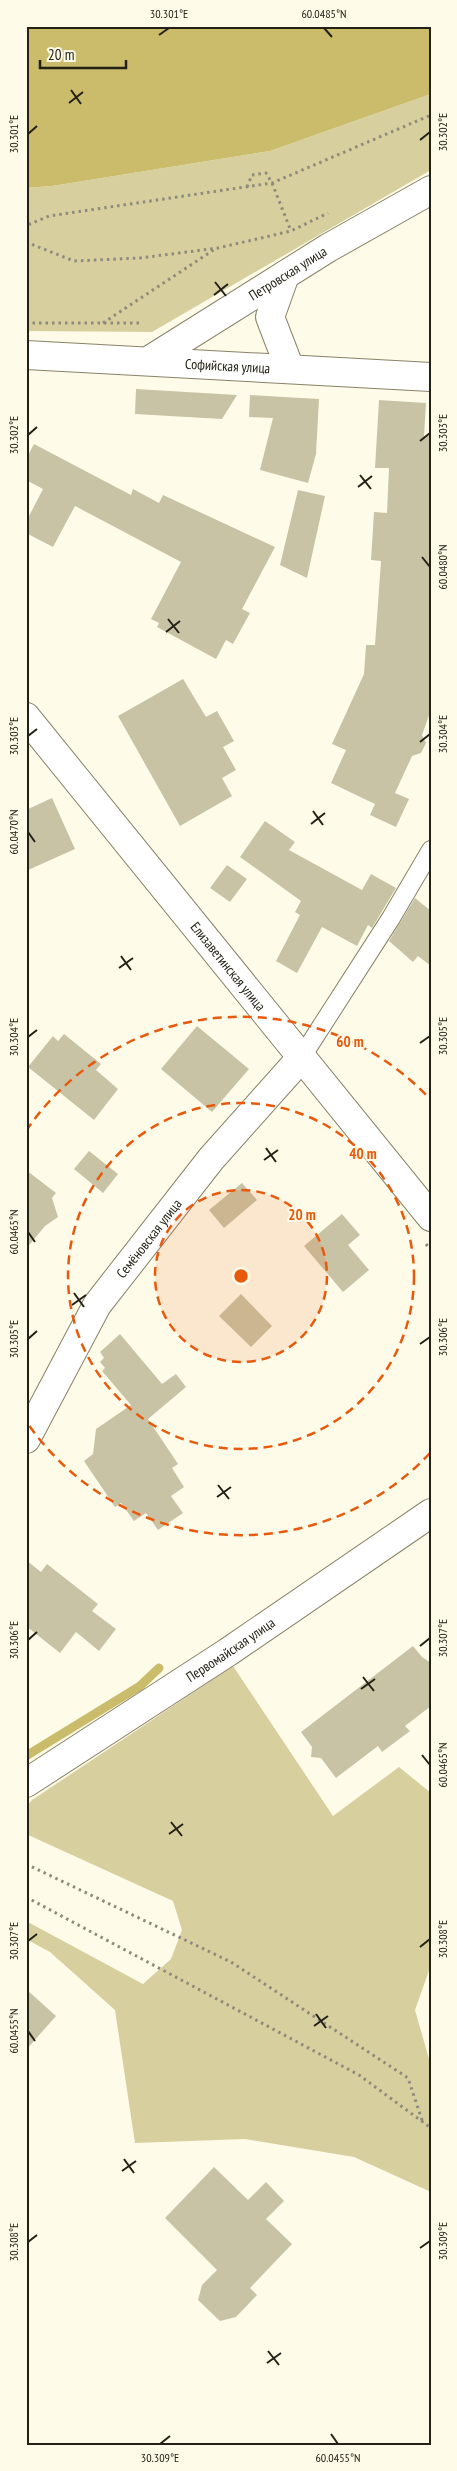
<svg xmlns="http://www.w3.org/2000/svg" width="457" height="2471" viewBox="0 0 457 2471" font-family="'PT Sans Narrow',sans-serif">
  <rect width="100%" height="100%" fill="#fefbe9"/>
  <path fill="#d8cf9f" d="M431 94V170L152 332 26 331V188L52 186 270 151Z
    M233 1666 333 1816 399 1767 431 1793V1965L415 2010 431 2066V2192L354 2157 245 2139 135 2143 115 2010 50 1952 26 1939V1921L143 1984 171 1959 182 1930 173 1901 26 1834V1807L32 1800Z"/>
  <path fill="#cbbc6b" d="M26 26H431V94L270 151 52 186 26 188Z"/>
  <g fill="none" stroke-linecap="round" stroke-linejoin="round">
    <path stroke="#cbbc6b" stroke-width="9" d="M26 1756 140 1686 159 1668"/>
  </g>
  <path fill="#c9c3a6" d="M136 389 237 395 222 419 135 414Z
    M250 395 319 399 316 454 308 483 260 470 273 418 249 417Z
    M379 400 426 403 424 436H431V710L422 735 426 743 421 753 412 756 395 793 409 799 396 827 370 815 375 804 331 783 346 750 332 744 364 674 366 645H375L381 561 371 560 374 512 387 513 389 468H375Z
    M34 444 131 495 133 489 159 503 163 495 275 547 242 609 250 613 233 644 226 640 216 659 157 627 159 623 151 619 181 562 75 506 53 547 26 533V522L43 489 26 480V459Z
    M298 490 325 496 307 578 280 565Z
    M183 679 206 717 217 711 234 741 223 747 236 770 222 778 232 796 180 826 118 716Z
    M52 798 75 849 26 871V810Z
    M265 821 295 842 289 850 362 890 371 874 396 888 372 928 368 925 357 946 322 927 297 973 276 961 300 915 295 912 301 901 240 857Z
    M227 865 247 879 230 902 210 888Z
    M415 898 431 911V966L418 956 413 962 389 941Z
    M197 1026 249 1069 212 1112 161 1069Z
    M64 1034 101 1064 96 1070 118 1089 94 1120 28 1067 53 1036 58 1041Z
    M89 1151 118 1174 103 1193 74 1169Z
    M26 1170 56 1193 52 1198 58 1217 45 1226 26 1249Z
    M242 1183 257 1200 224 1228 209 1210Z
    M342 1214 360 1235 348 1245 369 1270 343 1292 304 1246Z
    M241 1294 272 1326 251 1347 219 1316Z
    M120 1334 162 1384 176 1374 186 1387 148 1419 178 1464 172 1468 184 1487 171 1496 183 1513 158 1530 146 1513 134 1521 121 1503 115 1507 84 1461 93 1454 96 1429 131 1405 102 1371 105 1368 100 1362 104 1358 100 1352Z
    M26 1560 41 1572 47 1564 98 1604 92 1611 116 1629 99 1651 76 1632 60 1653 26 1626Z
    M413 1646 422 1657 431 1663V1706L405 1726 410 1731 382 1752 378 1746 336 1778 321 1758 311 1757 312 1747 301 1732Z
    M26 1989 56 2016 26 2050Z
    M214 2167 248 2200 266 2182 284 2201 266 2219 292 2244 250 2288 257 2295 236 2317 220 2321 198 2300 202 2285 217 2270 165 2218Z"/>
  <g fill="none" stroke-linecap="round" stroke-linejoin="round">
    <defs>
      <path id="service" d="M301 1058 391 918 431 850"/>
      <g id="minor">
        <path d="M285 275 270 317 290 369"/>
        <path id="s1" d="M148 361 328 248 431 190"/>
        <path id="s2" d="M26 1439 97 1305 211 1159 301 1058"/>
        <path id="s3" d="M26 1783 228 1652 431 1513"/>
      </g>
      <g id="tertiary">
        <path id="s4" d="M26 355 431 377"/>
        <path id="s5" d="M26 717 431 1217"/>
      </g>
    </defs>
    <use href="#service" stroke="#888367" stroke-width="20"/>
    <use href="#minor" stroke="#888367" stroke-width="30"/>
    <use href="#tertiary" stroke="#888367" stroke-width="30"/>
    <path stroke="#8d8b7c" stroke-width="3" stroke-dasharray="2.5 4" stroke-linecap="butt" d="M247 187 252 175 266 173 272 183 291 231
      M26 231 30 224 49 216 272 183 431 115
      M26 242 74 261 140 258 218 248 291 231 328 213
      M26 323H141
      M103 323 215 249
      M426 1244 431 1250
      M26 1864 231 1962 408 2078 423 2123
      M26 1897 359 2075 431 2128"/>
    <use href="#service" stroke="#fff" stroke-width="18"/>
    <use href="#minor" stroke="#fff" stroke-width="28"/>
    <use href="#tertiary" stroke="#fff" stroke-width="28"/>
  </g>
  <path fill="none" stroke="#232116" stroke-width="2" d="M324 28 332 37M159 35 169 28M71 90 81 104M69 103 83 92M28 134 37 126M420 140 430 132M215 282 226 296M214 295 228 284M28 435 37 427M420 441 430 433M360 475 371 489M358 487 372 476M422 557 430 567M168 619 179 633M166 632 180 621M28 736 37 729M420 742 430 734M313 811 323 825M311 824 325 813M28 832 35 842M121 956 131 970M119 968 133 958M28 1037 37 1030M420 1043 430 1036M266 1148 276 1162M264 1160 278 1150M28 1232 35 1242M74 1293 84 1307M72 1305 86 1295M28 1339 37 1331M420 1344 430 1337M218 1485 229 1499M217 1497 231 1487M28 1640 37 1632M420 1646 430 1638M363 1677 374 1691M361 1689 375 1679M422 1755 430 1765M171 1822 182 1836M169 1834 183 1824M28 1941 37 1934M420 1947 430 1939M316 2014 326 2028M314 2026 328 2016M28 2031 35 2041M124 2159 134 2173M122 2171 136 2161M28 2242 37 2235M420 2248 430 2241M268 2351 279 2365M267 2363 281 2353M331 2434 338 2444M160 2444 170 2436"/>
  <circle cx="241" cy="1276" r="86" fill="#e8590c" fill-opacity=".12"/>
  <g fill="none" stroke="#e8590c" stroke-width="2.5" stroke-dasharray="9 6">
    <circle cx="241" cy="1276" r="86"/>
    <circle cx="241" cy="1276" r="173"/>
    <path d="M430 1453A259 259 0 0 1 26 1421M26 1131A259 259 0 0 1 430 1099"/>
  </g>
  <g text-anchor="middle" dominant-baseline="central" stroke-width="4" stroke-linejoin="round" paint-order="stroke">
    <g font-size="14" fill="#232116" stroke="#fefbe9">
      <text stroke="none"><textPath href="#s1" startOffset="165">Петровская улица</textPath></text>
      <text stroke="none"><textPath href="#s4" startOffset="202">Софийская улица</textPath></text>
      <text stroke="none"><textPath href="#s5" startOffset="321">Елизаветинская улица</textPath></text>
      <text stroke="none"><textPath href="#s2" startOffset="236">Семёновская улица</textPath></text>
      <text stroke="none"><textPath href="#s3" startOffset="244">Первомайская улица</textPath></text>
    </g>
  </g>
  <circle cx="241" cy="1276" r="8" fill="#e8590c" stroke="#fefbe9" stroke-width="2.5"/>
  <g font-size="15" text-anchor="middle" font-weight="bold" fill="#e8590c" stroke="#fefbe9" stroke-width="4" stroke-linejoin="round" paint-order="stroke">
    <text x="350" y="1047">60 m</text>
    <text x="363" y="1159">40 m</text>
    <text x="302" y="1220">20 m</text>
  </g>
  <rect width="457" height="2471" fill="none" stroke="#fefbe9" stroke-width="55"/>
  <path d="M40 60v8h86v-8" fill="none" stroke="#232116" stroke-width="2.5"/>
  <text x="48" y="60" font-size="15" fill="#232116" stroke="#fefbe9" stroke-width="4" paint-order="stroke">20 m</text>
  <rect x="28" y="28" width="402" height="2416" fill="none" stroke="#232116" stroke-width="2"/>
  <g font-size="12" text-anchor="middle" fill="#232116">
    <text x="169" y="18">30.301°E</text>
    <text x="324" y="18">60.0485°N</text>
    <text transform="translate(443 132) rotate(-90)" y="4">30.302°E</text>
    <text transform="translate(14 134) rotate(-90)" y="4">30.301°E</text>
    <text transform="translate(443 433) rotate(-90)" y="4">30.303°E</text>
    <text transform="translate(14 435) rotate(-90)" y="4">30.302°E</text>
    <text transform="translate(443 567) rotate(-90)" y="4">60.0480°N</text>
    <text transform="translate(443 734) rotate(-90)" y="4">30.304°E</text>
    <text transform="translate(14 736) rotate(-90)" y="4">30.303°E</text>
    <text transform="translate(14 832) rotate(-90)" y="4">60.0470°N</text>
    <text transform="translate(443 1036) rotate(-90)" y="4">30.305°E</text>
    <text transform="translate(14 1037) rotate(-90)" y="4">30.304°E</text>
    <text transform="translate(14 1232) rotate(-90)" y="4">60.0465°N</text>
    <text transform="translate(443 1337) rotate(-90)" y="4">30.306°E</text>
    <text transform="translate(14 1339) rotate(-90)" y="4">30.305°E</text>
    <text transform="translate(443 1638) rotate(-90)" y="4">30.307°E</text>
    <text transform="translate(14 1640) rotate(-90)" y="4">30.306°E</text>
    <text transform="translate(443 1765) rotate(-90)" y="4">60.0465°N</text>
    <text transform="translate(443 1939) rotate(-90)" y="4">30.308°E</text>
    <text transform="translate(14 1941) rotate(-90)" y="4">30.307°E</text>
    <text transform="translate(14 2031) rotate(-90)" y="4">60.0455°N</text>
    <text transform="translate(443 2241) rotate(-90)" y="4">30.309°E</text>
    <text transform="translate(14 2242) rotate(-90)" y="4">30.308°E</text>
    <text x="160" y="2462">30.309°E</text>
    <text x="338" y="2462">60.0455°N</text>
  </g>
</svg>
